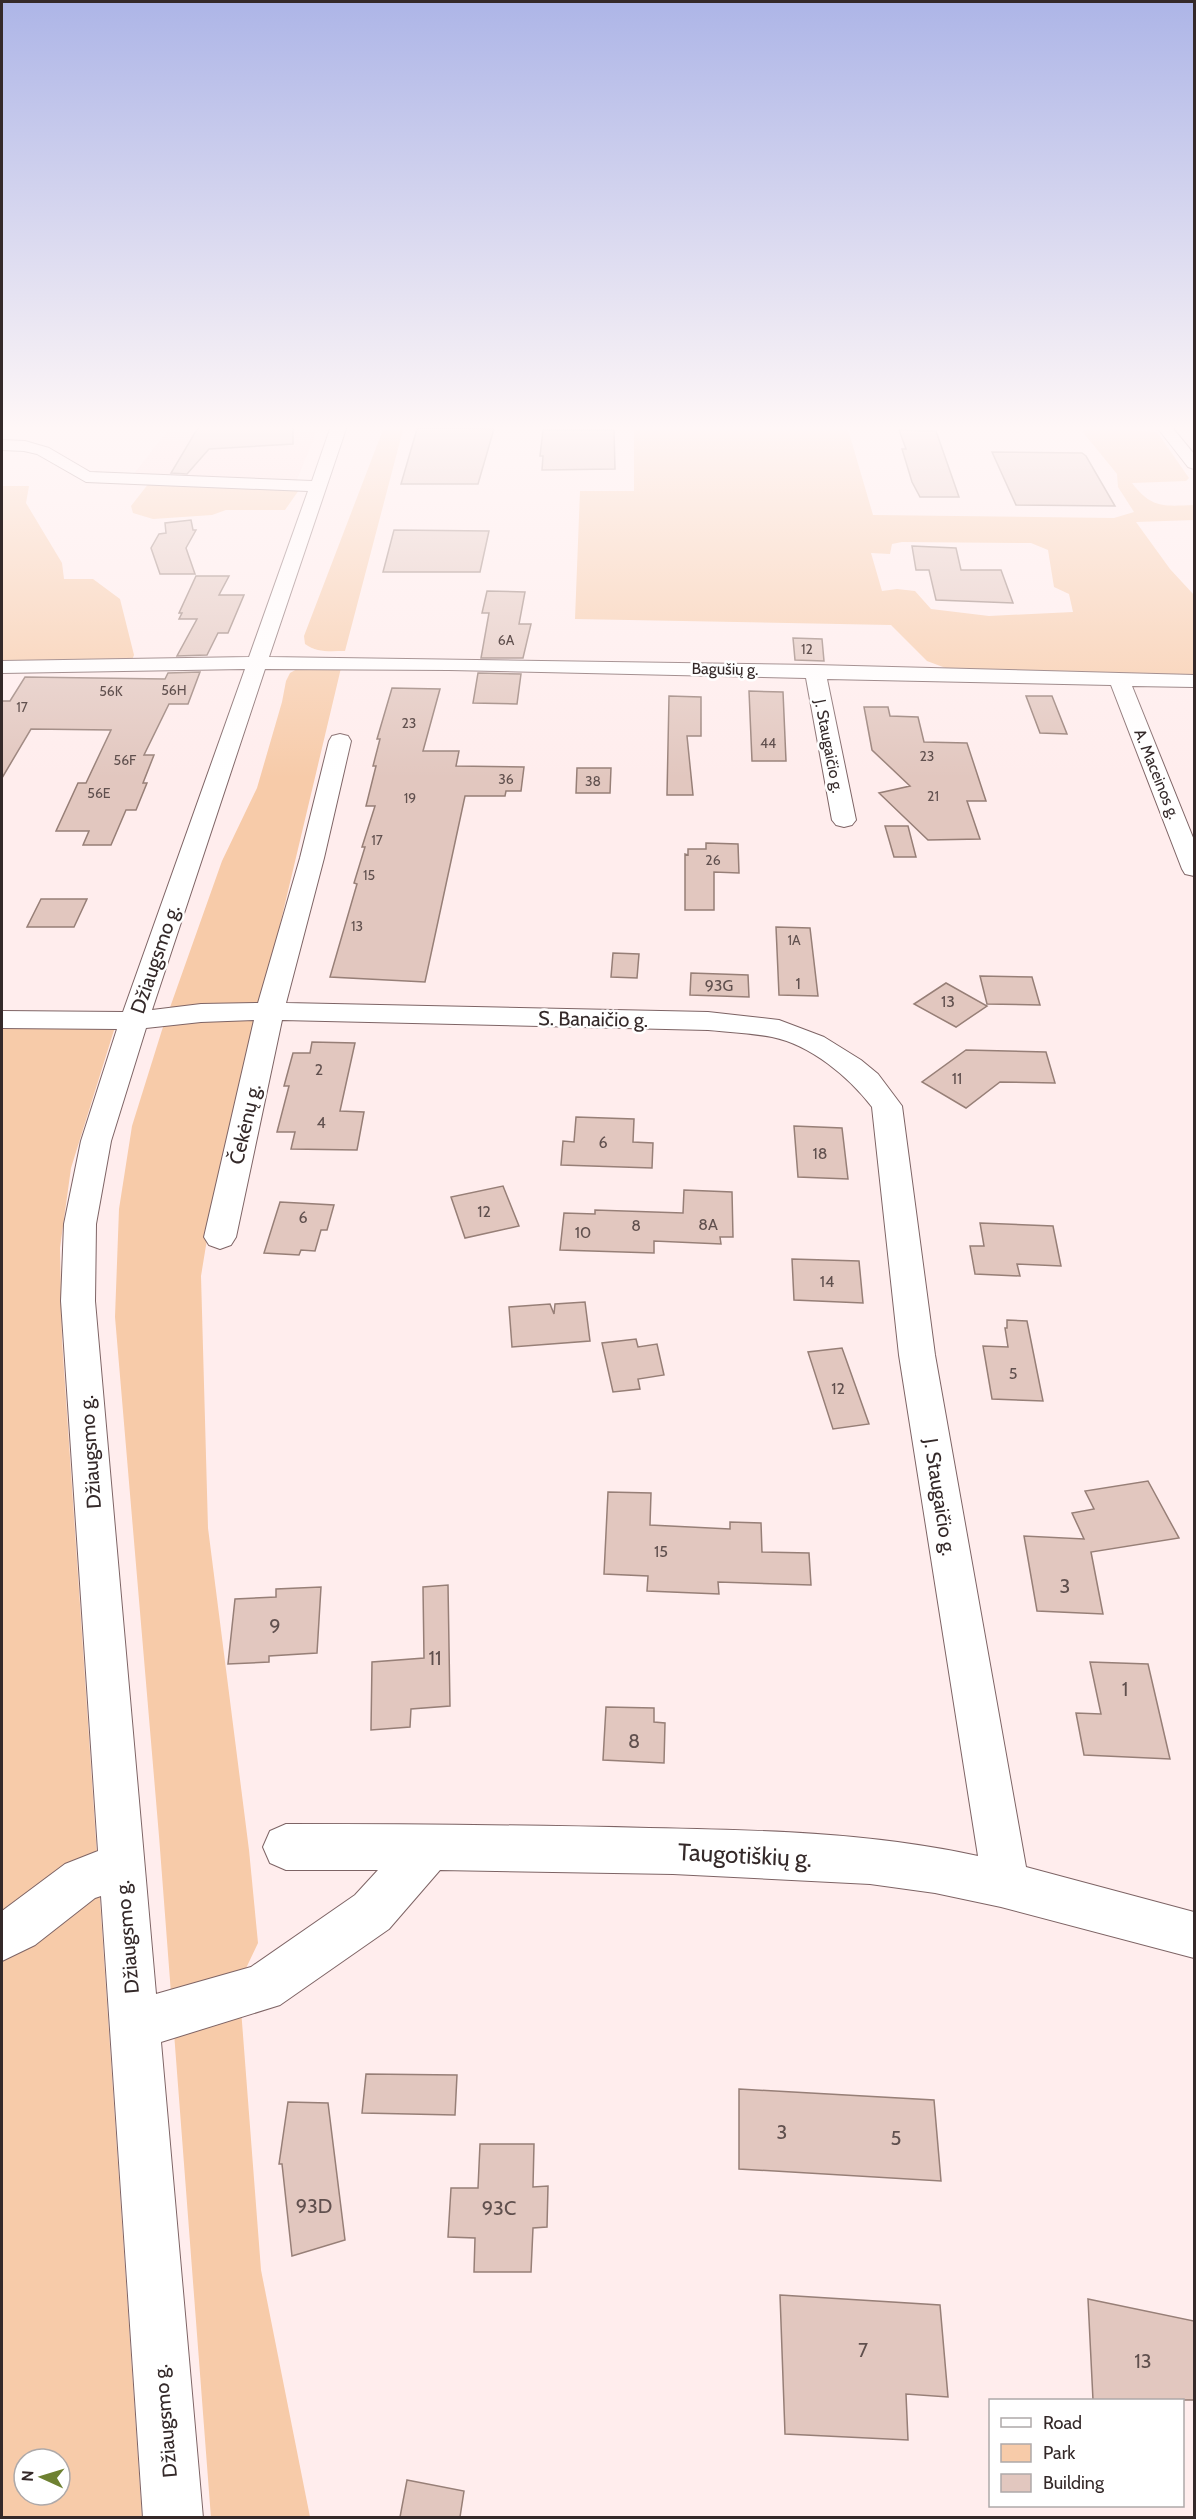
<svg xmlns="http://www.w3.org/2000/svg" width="1196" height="2519" viewBox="0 0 1196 2519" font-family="Cabin,sans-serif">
  <rect width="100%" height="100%" fill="#ffeded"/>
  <path fill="#fedfdf" d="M171 426H319L296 482 133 475Z"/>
  <path fill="#f7cba9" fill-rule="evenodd" d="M404 426 345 651C330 651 317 653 305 644L304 636 384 427Z
    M634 426H847L873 515 1114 518 1134 512 1118 487 1117 474 1082 431 1091 427 1157 432 1189 478 1186 481 1132 483C1152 509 1164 506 1194 505V520L1136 522 1170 569 1194 595V678L951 670 927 661 891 625 575 619 580 491H634ZM902 542 1031 543 1048 550 1054 587 1069 594 1073 612 989 616 931 609 915 591 897 589 882 591 871 553 890 554 892 544Z
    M149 483 299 490 285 510H226L212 515 153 519 133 513 131 506Z
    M2 486H29L26 503 62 563 64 579H93L120 599 134 655 132 660 93 662 2 661Z
    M341 668 211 1215 201 1276 208 1528 249 1850 258 1943 239 1983 261 2270 310 2517 211 2518 159 1836 115 1317 119 1209 132 1126 162 1030 222 861 257 788 282 702 286 681 290 673 297 669Z
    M2 1027H115L71 1168 60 1248 62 1340 142 2517 2 2518ZM24 2459H60V2495H24Z"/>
  <path fill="#e2c7bf" stroke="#977f77" stroke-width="1.5" d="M199 426H293V444L209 449 187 474 171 473Z
    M424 428 494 429 478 484H401L417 429Z
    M543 430H614L615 469 542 470 543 456H540Z
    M899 430 936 431 959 497H920L912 482 902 449H906Z
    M992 452 1082 453 1086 456 1115 506 1016 505Z
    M191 520 193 530H196L186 548 195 574H160L151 548 159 534 166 533 165 523Z
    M394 530 489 531 480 572H383Z
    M912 546 956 548 961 570H1001L1013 603 936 600 929 570H916Z
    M196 576H229L219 595H244L228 633H218L207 655 177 656 197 619H179L182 613H179Z
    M487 591 525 592 519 624H531L523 658H481L489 613H482Z
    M793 638 822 639 824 661 795 660Z
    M200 672 188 704H169L144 755H154L143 783H147L136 810H126L111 845H83L89 831H56L78 783H86L111 730 31 729 2 778V701H10L25 677 165 679 168 673Z
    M478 673 521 674 517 704 473 703Z
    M392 688 440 689 423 751H459L456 766 524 767 521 791H506L505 796H465L425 982 330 977 357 884 354 883 365 847H362L375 806H366L376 766H373L380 739H377Z
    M749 691 783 692 786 761H752Z
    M669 696 701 697V736H687L693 795H667Z
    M1026 696H1052L1067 734 1040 733Z
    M864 707H888L890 716 918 717 924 742 967 743 986 801H967L980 839 928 840 879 793 910 786 872 750Z
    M577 768H611L610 793H576Z
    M885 826H908L916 857H894Z
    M706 843 738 844 739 873 714 872V910H685V854L688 855V849H706Z
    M41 899H87L74 927H27Z
    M776 927 810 928 818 996 779 995Z
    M613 953 639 954 637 978 611 977Z
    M691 973 748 975 749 997 690 995Z
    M980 976 1032 977 1040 1005 987 1004Z
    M946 983 987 1006 956 1027 914 1004Z
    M312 1042 355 1043 340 1111 364 1112 357 1150 291 1149 295 1132H277L289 1086H284L293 1053H310Z
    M966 1050 1046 1052 1055 1083 1000 1082 966 1108 922 1082Z
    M576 1117 634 1119 633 1142 653 1143 652 1168 561 1165 563 1141 574 1142Z
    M794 1126 842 1128 848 1179 798 1177Z
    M503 1186 519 1226 465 1238 451 1197Z
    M684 1190 732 1192 733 1237H720L721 1244 654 1241V1253L560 1250 564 1213 595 1214V1210L683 1213Z
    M280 1202 334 1205 327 1230H321L315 1251 301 1250 299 1255 264 1253Z
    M980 1223 1053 1226 1061 1266 1017 1264 1020 1276 975 1274 970 1246H984Z
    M792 1259 859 1261 863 1303 794 1300Z
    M585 1302 590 1341 512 1347 509 1307 550 1304 554 1314 555 1304Z
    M1007 1320 1027 1321 1043 1401 992 1399 983 1346 1008 1347 1005 1328H1007Z
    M636 1339 638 1347 657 1344 664 1375 638 1379 640 1389 613 1392 602 1343Z
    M842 1348 869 1424 833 1429 808 1352Z
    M1148 1481 1179 1538 1091 1552 1103 1614 1037 1611 1024 1536 1084 1539 1072 1513 1094 1509 1085 1491Z
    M608 1492 651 1493 650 1525 730 1529V1522L761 1523 762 1552 809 1553 811 1585 718 1582 719 1594 647 1591 648 1576 604 1574Z
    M448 1585 450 1706 411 1709 410 1727 371 1730 372 1662 424 1658 423 1587Z
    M321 1587 317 1653 269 1656V1662L228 1664 235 1599 276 1597V1589Z
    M1090 1662 1148 1664 1170 1759 1084 1755 1076 1713 1101 1714Z
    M606 1707 654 1708V1722L665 1723 664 1763 603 1760Z
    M366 2074 457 2075 455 2115 362 2113Z
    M739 2089 934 2100 941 2181 739 2169Z
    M288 2102 328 2103 345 2240 292 2256 282 2164H279Z
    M480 2144H534L533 2187 548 2186 547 2227 533 2228 531 2272H474L475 2238 448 2237 451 2188H478Z
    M780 2295 940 2305 948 2397 906 2394 908 2440 785 2434Z
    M1088 2299 1194 2321V2400H1093Z
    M407 2480 464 2491 460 2517H400Z"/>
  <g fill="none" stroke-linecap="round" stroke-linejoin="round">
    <defs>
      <path id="minor" d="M331 426H347L269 657 815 665 1194 675V687L1132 686 1194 840V876L1185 874 1182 869 1111 685 827 679 856 820 852 825 844 827 836 825 832 820 806 678 449 670 265 669 152 1010 201 1004 258 1003 300 858 329 741 332 736 340 734 348 736 351 741 324 858 286 1003 708 1012 779 1020 824 1037 861 1060 878 1074 902 1106 935 1355 1026 1867 1194 1912V1958L1001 1907 935 1893 870 1884 673 1874 440 1870 389 1929 280 2005 161 2042 203 2518H143L101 1896 95 1898 35 1945 2 1961V1911L65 1864 98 1851 61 1301 64 1224 81 1141 117 1029 2 1028V1011L123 1012 245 669 2 673V661L249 657 308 491 86 482 37 454 24 451 2 450V440L25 441 49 448 90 472 312 481ZM254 1020 204 1237 209 1245 220 1249 231 1245 236 1237 282 1020 708 1030C729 1032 751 1033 772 1037 811 1045 849 1077 872 1107L899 1355 978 1856C870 1832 759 1830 649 1828 528 1825 407 1824 286 1824L270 1831 263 1847 270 1863 286 1870H378L355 1895 251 1967 156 1994 95 1301 96 1224 111 1141 146 1028 201 1022Z
        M1156 426H1171L1194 454V469L1188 467Z"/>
    </defs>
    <use href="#minor" stroke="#7e6465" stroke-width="2"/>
    <use href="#minor" fill="#fff" fill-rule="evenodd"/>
  </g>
  <linearGradient id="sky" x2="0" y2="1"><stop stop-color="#adb5e7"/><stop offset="0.55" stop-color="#fff7f7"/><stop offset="1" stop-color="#fff7f7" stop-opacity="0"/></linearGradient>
  <rect width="1196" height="778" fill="url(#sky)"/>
  <g text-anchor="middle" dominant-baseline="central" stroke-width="5" stroke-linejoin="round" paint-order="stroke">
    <g font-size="14" fill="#60504e">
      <text x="506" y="640">6A</text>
      <text x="807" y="649">12</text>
      <text x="174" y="690">56H</text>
      <text x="111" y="691">56K</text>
      <text x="22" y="707">17</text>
      <text x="409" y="723">23</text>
      <text x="768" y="743">44</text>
      <text x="927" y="756">23</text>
      <text x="125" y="760">56F</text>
      <text x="506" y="779">36</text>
      <text x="593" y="781">38</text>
      <text x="99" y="793">56E</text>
      <text x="933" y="796">21</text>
      <text x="410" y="798">19</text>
      <text x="377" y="840">17</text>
      <text x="713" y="860">26</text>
      <text x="369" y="875">15</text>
      <text x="357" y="926">13</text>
      <text x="794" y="940">1A</text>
    </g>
    <g font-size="16" fill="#342929" stroke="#fff">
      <text transform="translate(725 669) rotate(1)">Bagušių g.</text>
      <text transform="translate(829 746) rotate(79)">J. Staugaičio g.</text>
      <text transform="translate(1157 774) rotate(68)">A. Maceinos g.</text>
    </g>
    <g font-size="16" fill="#60504e">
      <text x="798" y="983">1</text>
      <text x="719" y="985">93G</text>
      <text x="948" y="1001">13</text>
      <text x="319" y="1069">2</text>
      <text x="957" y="1078">11</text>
      <text x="321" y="1122">4</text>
      <text x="603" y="1142">6</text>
      <text x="820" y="1153">18</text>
      <text x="484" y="1211">12</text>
      <text x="303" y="1217">6</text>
      <text x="708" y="1224">8A</text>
      <text x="636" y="1225">8</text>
      <text x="583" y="1232">10</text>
      <text x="827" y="1281">14</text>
      <text x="1013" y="1373">5</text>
      <text x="838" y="1388">12</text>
      <text x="661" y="1551">15</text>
    </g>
    <g font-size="20" fill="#342929" stroke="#fff">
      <text transform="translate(155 959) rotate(-71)">Džiaugsmo g.</text>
      <text transform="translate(593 1019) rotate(1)">S. Banaičio g.</text>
      <text transform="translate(245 1124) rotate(-77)">Čekėnų g.</text>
      <text transform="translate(90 1452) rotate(-94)">Džiaugsmo g.</text>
      <text transform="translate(940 1497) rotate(81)">J. Staugaičio g.</text>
      <text transform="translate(127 1937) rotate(-95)">Džiaugsmo g.</text>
      <text transform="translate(165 2421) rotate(-95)">Džiaugsmo g.</text>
    </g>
    <g font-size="20" fill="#60504e">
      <text x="1065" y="1586">3</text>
      <text x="275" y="1626">9</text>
      <text x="435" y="1658">11</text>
      <text x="1125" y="1689">1</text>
      <text x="634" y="1741">8</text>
      <text x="782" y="2132">3</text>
      <text x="896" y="2138">5</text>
      <text x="314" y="2206">93D</text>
      <text x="499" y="2208">93C</text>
      <text x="863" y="2350">7</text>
      <text x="1143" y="2361">13</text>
    </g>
    <g font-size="24" fill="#342929" stroke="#fff">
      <text transform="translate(745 1855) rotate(3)">Taugotiškių g.</text>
    </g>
  </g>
  <rect width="1196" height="2519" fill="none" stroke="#342929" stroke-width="6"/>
  <rect x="989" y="2399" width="195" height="108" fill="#ffffff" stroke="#aea9a9" stroke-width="1.5"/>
  <rect x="1001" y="2418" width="30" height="9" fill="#ffffff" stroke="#aea9a9" stroke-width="1.5"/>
  <text x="1043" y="2429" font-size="18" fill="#342929">Road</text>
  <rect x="1001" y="2444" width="30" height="18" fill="#f7cba9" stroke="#aea9a9" stroke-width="1.5"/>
  <text x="1043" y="2459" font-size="18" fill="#342929">Park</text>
  <rect x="1001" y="2474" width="30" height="18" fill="#e2c7bf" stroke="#aea9a9" stroke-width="1.5"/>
  <text x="1043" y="2489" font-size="18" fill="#342929">Building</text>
  <g transform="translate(42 2477) rotate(274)"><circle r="28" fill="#ffffff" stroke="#aea9a9" stroke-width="1.5"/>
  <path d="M0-4.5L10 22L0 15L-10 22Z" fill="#6e8131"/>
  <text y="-9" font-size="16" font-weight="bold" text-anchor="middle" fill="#342929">N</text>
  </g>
</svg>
